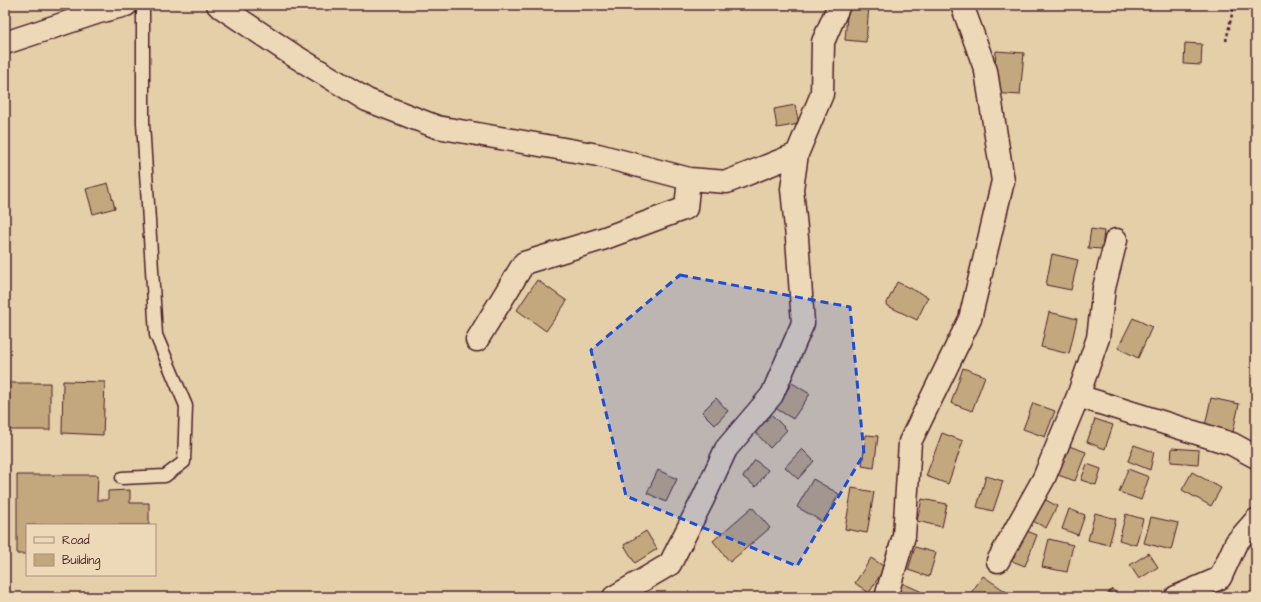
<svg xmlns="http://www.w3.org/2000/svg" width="1261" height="602" viewBox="0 0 1261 602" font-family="'Architects Daughter',sans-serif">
  <rect width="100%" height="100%" fill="#e4cfa9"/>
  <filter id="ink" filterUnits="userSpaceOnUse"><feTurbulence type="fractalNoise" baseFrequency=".025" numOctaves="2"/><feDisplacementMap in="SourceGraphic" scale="8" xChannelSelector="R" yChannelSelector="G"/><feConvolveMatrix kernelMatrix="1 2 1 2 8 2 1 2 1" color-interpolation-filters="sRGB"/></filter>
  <g filter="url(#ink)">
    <path fill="#c3a87e" stroke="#4a1f2b" d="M848 5H869L866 42 845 40Z
      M1185 43 1202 44 1201 65 1184 64Z
      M996 51 1024 53 1020 95 993 93Z
      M795 105 799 124 777 128 774 109Z
      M108 183 115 208 93 214 86 189Z
      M1091 229 1104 231 1102 249 1088 248Z
      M1052 254 1078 260 1071 290 1046 285Z
      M537 280 567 301 546 331 517 310Z
      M897 282 928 297 917 320 886 305Z
      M1049 312 1077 319 1069 354 1041 347Z
      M1133 318 1152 327 1138 358 1118 348Z
      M963 368 985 376 972 411 951 403Z
      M63 381 105 382 103 435 62 433Z
      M5 383H50V430H5Z
      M792 383 810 394 793 419 775 408Z
      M716 398 728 411 715 425 702 412Z
      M1211 398 1239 404 1233 432 1205 426Z
      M1033 403 1055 411 1045 437 1023 429Z
      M771 414 787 430 770 448 754 431Z
      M1095 419 1113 425 1105 449 1087 442Z
      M942 433 963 441 948 484 926 476Z
      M866 435 878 436 874 468 862 466Z
      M1134 445 1154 452 1150 470 1128 461Z
      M1069 446 1086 452 1075 481 1058 475Z
      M1172 448 1199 450 1198 464 1171 462Z
      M802 449 814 461 798 479 785 467Z
      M755 460 768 470 756 487 743 477Z
      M1087 464 1101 469 1096 485 1081 480Z
      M1128 469 1149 477 1141 500 1119 492Z
      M658 470 677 479 666 502 647 493Z
      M1192 472 1221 488 1211 506 1182 490Z
      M17 475H98L97 500H108V491L130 490V503H149V525H27V554H17Z
      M986 476 1003 481 993 511 977 507Z
      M813 479 839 494 823 522 797 507Z
      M852 488 874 492 867 533 845 529Z
      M1042 498 1057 506 1046 528 1031 520Z
      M922 499 947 504 942 527 917 521Z
      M752 507 770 528 730 562 713 541Z
      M1069 509 1085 515 1078 535 1062 529Z
      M1095 513 1116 519 1109 545 1088 540Z
      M1126 514 1143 519 1136 545 1119 540Z
      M1151 517 1178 523 1171 550 1144 543Z
      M1024 530 1037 535 1025 566 1012 561Z
      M646 531 657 549 635 563 624 545Z
      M1049 539 1073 545 1067 572 1042 567Z
      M915 547 936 553 929 577 908 570Z
      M1149 553 1158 567 1139 579 1130 565Z
      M871 558 885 567 869 593 855 583Z
      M983 576 1011 595 1010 597H968Z
      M902 583 922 592 920 597H896Z
      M1112 589 1121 597H1105Z"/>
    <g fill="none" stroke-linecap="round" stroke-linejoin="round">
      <defs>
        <path id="lane" d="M122 478 165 476 184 462 186 406 156 335 143 123V5"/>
        <path id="street" d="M218 5 293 55 367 100 437 127 598 155 689 179 727 182 797 154
          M5 43 99 12 126 5
          M477 340 524 263 605 238 686 208 689 179
          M1078 396 1232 444 1256 457
          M998 561 1044 478 1078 396 1098 338 1104 288 1116 240
          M614 597 670 564 703 499 726 449 772 395 803 323 797 238 792 189 797 154 822 94 823 42 839 5
          M886 597 904 536 910 442 970 319 1003 181 986 71 962 5
          M1176 597 1220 578 1236 543 1256 520"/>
      </defs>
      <use href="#lane" stroke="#4a1f2b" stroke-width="15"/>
      <use href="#street" stroke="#4a1f2b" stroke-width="25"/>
      <path stroke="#4a1f2b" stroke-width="2.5" stroke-dasharray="3 3" stroke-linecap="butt" d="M1226 41 1234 5"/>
      <use href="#lane" stroke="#edd9b7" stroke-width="12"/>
      <use href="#street" stroke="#edd9b7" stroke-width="22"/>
    </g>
  </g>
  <path fill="#1d4ed8" fill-opacity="0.2" stroke="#1d4ed8" stroke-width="3" stroke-dasharray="8 5" stroke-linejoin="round" d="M680 275 850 307 864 454 797 566 626 496 591 350Z"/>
  <rect width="1261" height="602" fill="none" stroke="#edd9b7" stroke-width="20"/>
  <rect x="10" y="10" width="1241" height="582" fill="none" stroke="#4a1f2b" stroke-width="1.5" filter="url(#ink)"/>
  <rect x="26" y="524" width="130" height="52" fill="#edd9b7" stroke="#ac8f7f"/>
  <rect x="34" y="537" width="20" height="6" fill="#edd9b7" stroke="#ac8f7f"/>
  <text x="62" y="544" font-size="12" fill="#4a1f2b">Road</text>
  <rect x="34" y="554" width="20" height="12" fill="#c3a87e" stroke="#ac8f7f"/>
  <text x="62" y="564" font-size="12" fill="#4a1f2b">Building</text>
</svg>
